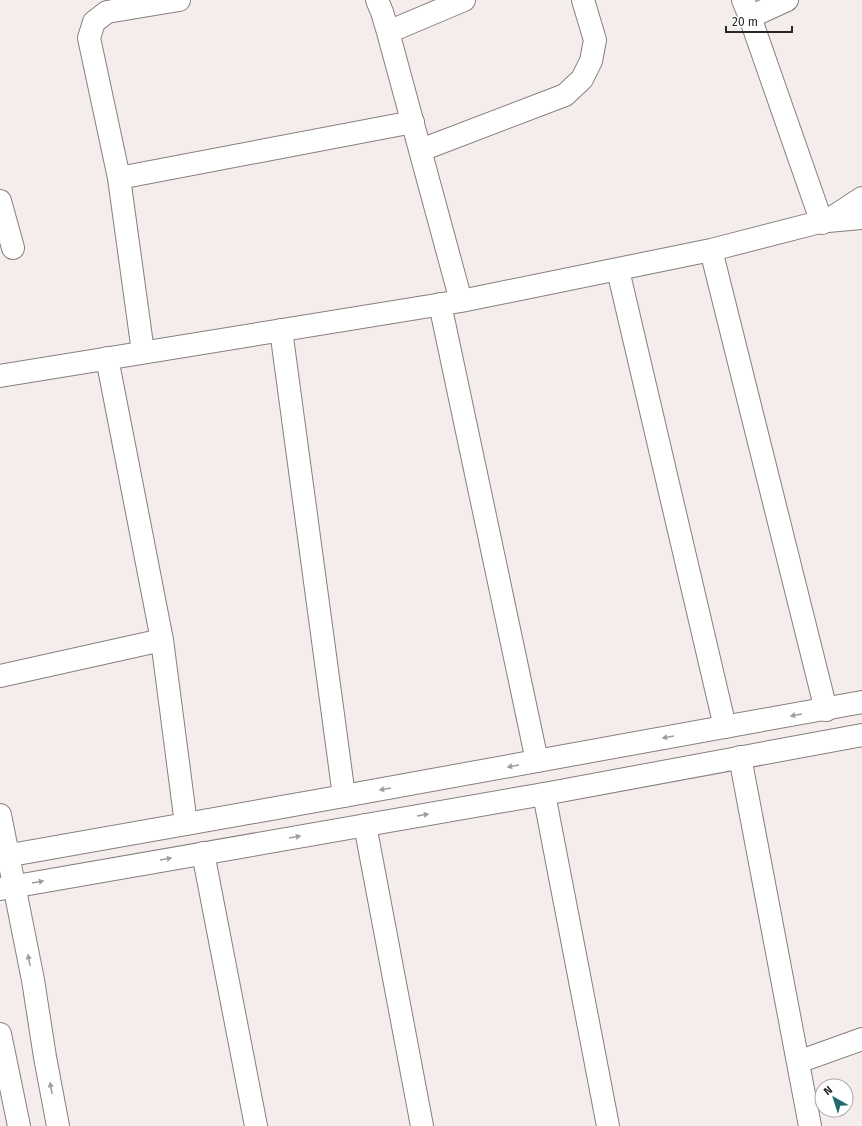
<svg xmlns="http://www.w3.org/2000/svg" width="862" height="1126" viewBox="0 0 862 1126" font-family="'Fira Sans',sans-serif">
  <rect width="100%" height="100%" fill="#f5edec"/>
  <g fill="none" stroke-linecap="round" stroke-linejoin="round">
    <defs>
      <path id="minor" d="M377 0 382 12 388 32 461 301
        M743 0 750 17 822 223
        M750 17 787 0
        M388 32 464 0
        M421 150 565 95 582 79 591 61 595 40 583 0
        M119 178 413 122
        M0 201 13 248
        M830 219 862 198
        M711 250 826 710
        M618 270 725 727
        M440 304 537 761
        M281 330 344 796
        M143 352 119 178 89 38 94 22 107 12 179 0
        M107 358 162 640 186 824
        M0 376 461 301 711 250 847 215
        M0 676 162 640
        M740 757 810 1126
        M544 794 608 1126
        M365 825 422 1126
        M203 853 256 1126
        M798 1062 862 1039"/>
      <path id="major" d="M828 221 862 218
        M0 815 33 980 45 1057 58 1126
        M0 857 344 796 862 702
        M0 889 544 794 862 735
        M0 1034 19 1126"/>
    </defs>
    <use href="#minor" stroke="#867f7e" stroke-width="24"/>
    <use href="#major" stroke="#867f7e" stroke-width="24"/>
    <use href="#minor" stroke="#fff" stroke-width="22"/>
    <use href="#major" stroke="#fff" stroke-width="22"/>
  </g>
  <defs><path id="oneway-solid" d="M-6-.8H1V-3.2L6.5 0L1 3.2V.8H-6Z"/></defs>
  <g fill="#9f9d9d">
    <use href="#oneway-solid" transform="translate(796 715) rotate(170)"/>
    <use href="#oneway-solid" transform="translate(668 737) rotate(170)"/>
    <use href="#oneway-solid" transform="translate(513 766) rotate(170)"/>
    <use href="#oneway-solid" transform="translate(385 789) rotate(170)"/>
    <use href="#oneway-solid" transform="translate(423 815) rotate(-10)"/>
    <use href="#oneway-solid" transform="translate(295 837) rotate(-10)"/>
    <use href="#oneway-solid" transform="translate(166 859) rotate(-10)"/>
    <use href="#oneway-solid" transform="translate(38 882) rotate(-10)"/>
    <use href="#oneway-solid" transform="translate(29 960) rotate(-101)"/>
    <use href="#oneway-solid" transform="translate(51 1088) rotate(-101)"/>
  </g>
  <g transform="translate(834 1098) rotate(321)"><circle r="19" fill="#ffffff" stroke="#a9a8a8"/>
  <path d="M0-3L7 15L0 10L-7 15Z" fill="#1e6a6f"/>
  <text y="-6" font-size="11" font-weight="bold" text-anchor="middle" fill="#292626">N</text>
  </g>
  <path d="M726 26v6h66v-6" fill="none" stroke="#292626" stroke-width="2"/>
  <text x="732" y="26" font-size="12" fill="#292626" stroke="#ffffff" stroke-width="3" paint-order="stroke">20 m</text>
</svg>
